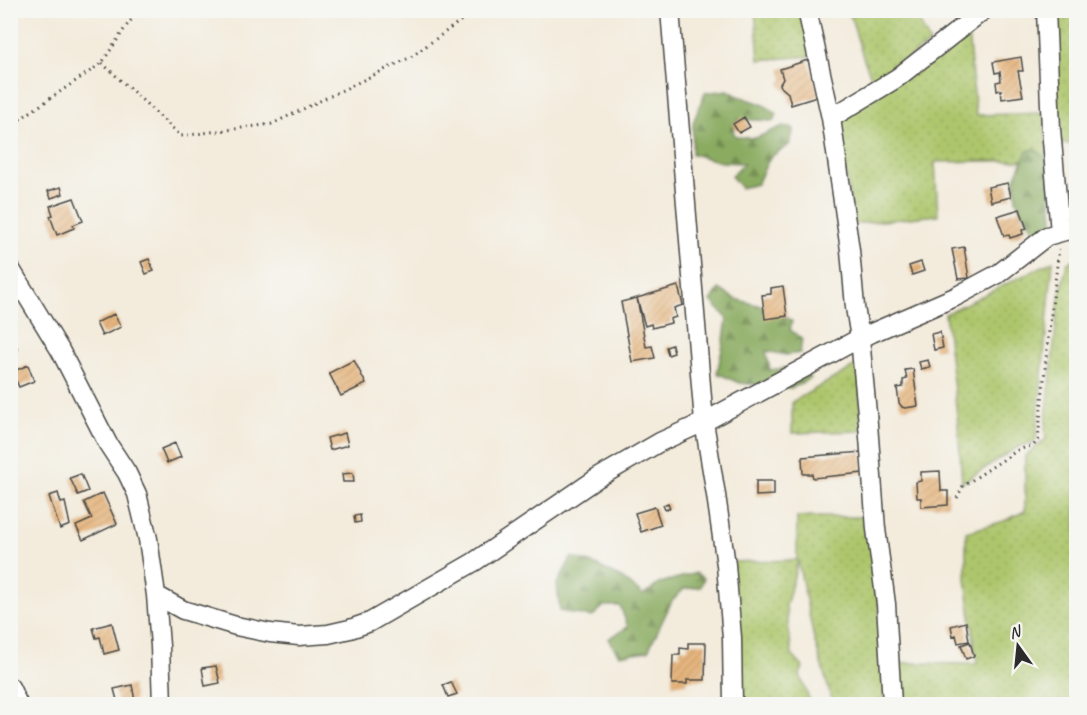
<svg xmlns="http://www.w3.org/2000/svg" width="1087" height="715" viewBox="0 0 1087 715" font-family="Caveat,sans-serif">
  <defs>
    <pattern id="grass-dots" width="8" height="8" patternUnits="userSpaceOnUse" patternTransform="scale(1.5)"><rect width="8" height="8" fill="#adc66c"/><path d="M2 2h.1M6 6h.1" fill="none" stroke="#95aa5e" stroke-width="1.8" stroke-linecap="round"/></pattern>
    <pattern id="forest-firs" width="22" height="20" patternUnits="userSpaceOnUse" patternTransform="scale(1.5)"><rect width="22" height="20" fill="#8aab60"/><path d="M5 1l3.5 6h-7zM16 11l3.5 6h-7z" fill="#718b4f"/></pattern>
    <pattern id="building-hatch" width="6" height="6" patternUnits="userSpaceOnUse" patternTransform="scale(1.5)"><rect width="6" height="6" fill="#e6b57e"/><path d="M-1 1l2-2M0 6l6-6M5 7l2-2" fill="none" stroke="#c59c6d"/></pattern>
  </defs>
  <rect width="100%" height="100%" fill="#f6f6f2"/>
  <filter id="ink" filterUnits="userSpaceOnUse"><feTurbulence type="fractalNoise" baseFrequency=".0167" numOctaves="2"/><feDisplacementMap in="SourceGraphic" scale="12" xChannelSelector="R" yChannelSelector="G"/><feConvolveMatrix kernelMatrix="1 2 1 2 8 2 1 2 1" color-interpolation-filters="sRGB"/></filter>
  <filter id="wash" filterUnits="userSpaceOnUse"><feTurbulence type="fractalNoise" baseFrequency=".008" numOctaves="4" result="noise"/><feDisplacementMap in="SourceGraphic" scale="24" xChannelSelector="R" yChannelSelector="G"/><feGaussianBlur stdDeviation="1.35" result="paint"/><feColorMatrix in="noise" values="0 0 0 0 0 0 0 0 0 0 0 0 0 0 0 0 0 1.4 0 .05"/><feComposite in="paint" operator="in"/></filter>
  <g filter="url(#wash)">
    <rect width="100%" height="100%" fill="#f3ebdb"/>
    <path fill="url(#grass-dots)" stroke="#6c784c" stroke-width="1.5" d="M755 11H802L812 56 759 60Z
      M849 11H914L930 43 873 82 863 57Z
      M1054 11H1076V143L1058 145Z
      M968 32 976 115 1044 113 1048 160 935 162 938 215 854 224 838 128 841 119Z
      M1076 258V704H898L897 663 977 664 966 579V532L1004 521 1025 511V456L1046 439 1045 430 1059 298 1067 264Z
      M1053 261 1036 438 1034 442 1018 447 962 483 958 424 945 314Z
      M859 364 862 431 792 433V402Z
      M797 517H871L886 692 882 704H833L814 639 798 561 786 606 792 655 803 667 800 675 811 704H740L730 562 797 560Z"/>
    <path fill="url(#forest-firs)" stroke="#5a6b46" stroke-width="1.5" d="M728 90 736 95 764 105 777 114 774 121 737 119 733 132 737 137 756 138 783 126 794 129 789 145 770 157 757 184 741 188 731 176 744 163 721 162 692 154 693 123 705 93Z
      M1035 149 1048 160 1054 232 1037 236 1016 200 1015 179 1027 151Z
      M719 289 735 299 772 309 792 321 790 330 802 338 800 353 786 355 766 351 770 370 791 367 811 378 792 388 739 383 717 373 724 340 727 318 711 301Z
      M572 557 596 565 623 579 643 595 660 583 696 573 704 578 700 587 684 589 672 601 648 651 619 655 608 639 628 627 620 606H604L592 617 560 611 557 584Z"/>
    <g id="blocks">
      <path fill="url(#building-hatch)" d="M1021 57 1023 71H1018L1023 96 1002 99 1001 90 997 91 996 82 1001 81 1000 72 995 73 993 62Z
        M808 60 820 96 791 105 788 93 781 87 780 84 783 79 780 69Z
        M744 117 750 127 739 133 733 124Z
        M1008 183 1011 197 991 202 988 187Z
        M61 187 63 194 51 198 48 191Z
        M74 198 83 221 73 225 74 228 57 235 50 216 53 215 50 206Z
        M1020 209 1027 229 1022 230 1023 234 1010 238 1009 235 1004 236 997 216Z
        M964 247 969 278 958 279 952 249Z
        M149 259 154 271 146 274 141 262Z
        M921 262 924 271 912 275 909 266Z
        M678 286 683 305 674 308 676 317 670 319 671 323 652 328 651 324 645 326 637 298 646 347 652 346 655 358 632 362 621 302 637 298Z
        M783 286 787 316 765 319 762 295 771 294V288Z
        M114 314 121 327 102 336 96 323Z
        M940 332 943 348 934 350 931 334Z
        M13 342 18 349 10 353V344Z
        M672 345 674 353 668 355 666 347Z
        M354 360 366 384 341 396 329 373Z
        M928 360 930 367 921 369 919 362Z
        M28 365 34 381 19 387 12 372Z
        M913 369 918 406 905 408 902 407 899 403 897 388 903 387V380L907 379 905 370Z
        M345 433 348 445 330 450 327 438Z
        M175 443 181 457 167 463 161 449Z
        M862 452 863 473 813 478 812 474H803L802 457Z
        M940 471 941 491H948V505L921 507V498H917L916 482 921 481V472Z
        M353 473 354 482H343L342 474Z
        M81 474 88 491 78 495 70 478Z
        M756 481H774V495L756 496Z
        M58 493 61 503 65 502 70 525 60 529 49 496Z
        M103 493 117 524 83 540 76 526 92 519 84 502Z
        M668 503 670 508 665 510 663 505Z
        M655 507 661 525 641 532 635 513Z
        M360 515 361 522 355 523 354 516Z
        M966 622 969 641 958 643 956 635 953 636 951 626Z
        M112 623 119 650 104 654 100 637 96 638 93 628Z
        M970 642 974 656 966 659 961 645Z
        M688 643H706L705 680H687V684H672L673 655H680V648L688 649Z
        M216 666 220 683 205 686 202 668Z
        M451 682 457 694 448 697 443 685Z
        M132 685 135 701 118 704 114 689Z
        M108 700 109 704H99V702Z"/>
    </g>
  </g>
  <g filter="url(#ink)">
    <use href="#blocks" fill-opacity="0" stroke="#494845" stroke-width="1.5"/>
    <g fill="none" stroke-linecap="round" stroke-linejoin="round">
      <defs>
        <path id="street" d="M670 10 704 422 716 495 726 565 732 638 733 704
          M807 10 831 118 850 250 855 307 860 338 868 424 876 529 886 604 892 704
          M1046 10 1051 129 1060 232
          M831 118 897 78 984 10
          M10 268 60 350 108 444 127 473 137 494 148 539 156 595 160 646 162 704
          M156 595 183 610 236 626 270 633 299 636 328 634 350 629 370 622 474 562 596 479 660 442 704 422 860 338 955 297 998 274 1047 236 1076 228
          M10 687 18 704"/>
      </defs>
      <use href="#street" stroke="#494845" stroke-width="21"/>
      <path stroke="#494845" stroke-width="3" stroke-dasharray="1.5 4.5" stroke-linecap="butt" d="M102 63 181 136 272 124 411 57 463 19
        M10 126 102 63 125 28 139 10
        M957 498 963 486 1018 450 1034 445 1038 440 1048 339 1059 249"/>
      <use href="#street" stroke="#fff" stroke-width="18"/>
    </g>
  </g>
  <rect width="1087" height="715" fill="none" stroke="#f6f6f2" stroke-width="36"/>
  <g transform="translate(1018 646) rotate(345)" stroke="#f6f6f2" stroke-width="4.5" paint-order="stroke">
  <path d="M0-4.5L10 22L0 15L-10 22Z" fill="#2b2b2b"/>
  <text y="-9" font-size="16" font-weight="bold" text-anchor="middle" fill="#2b2b2b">N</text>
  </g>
</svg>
